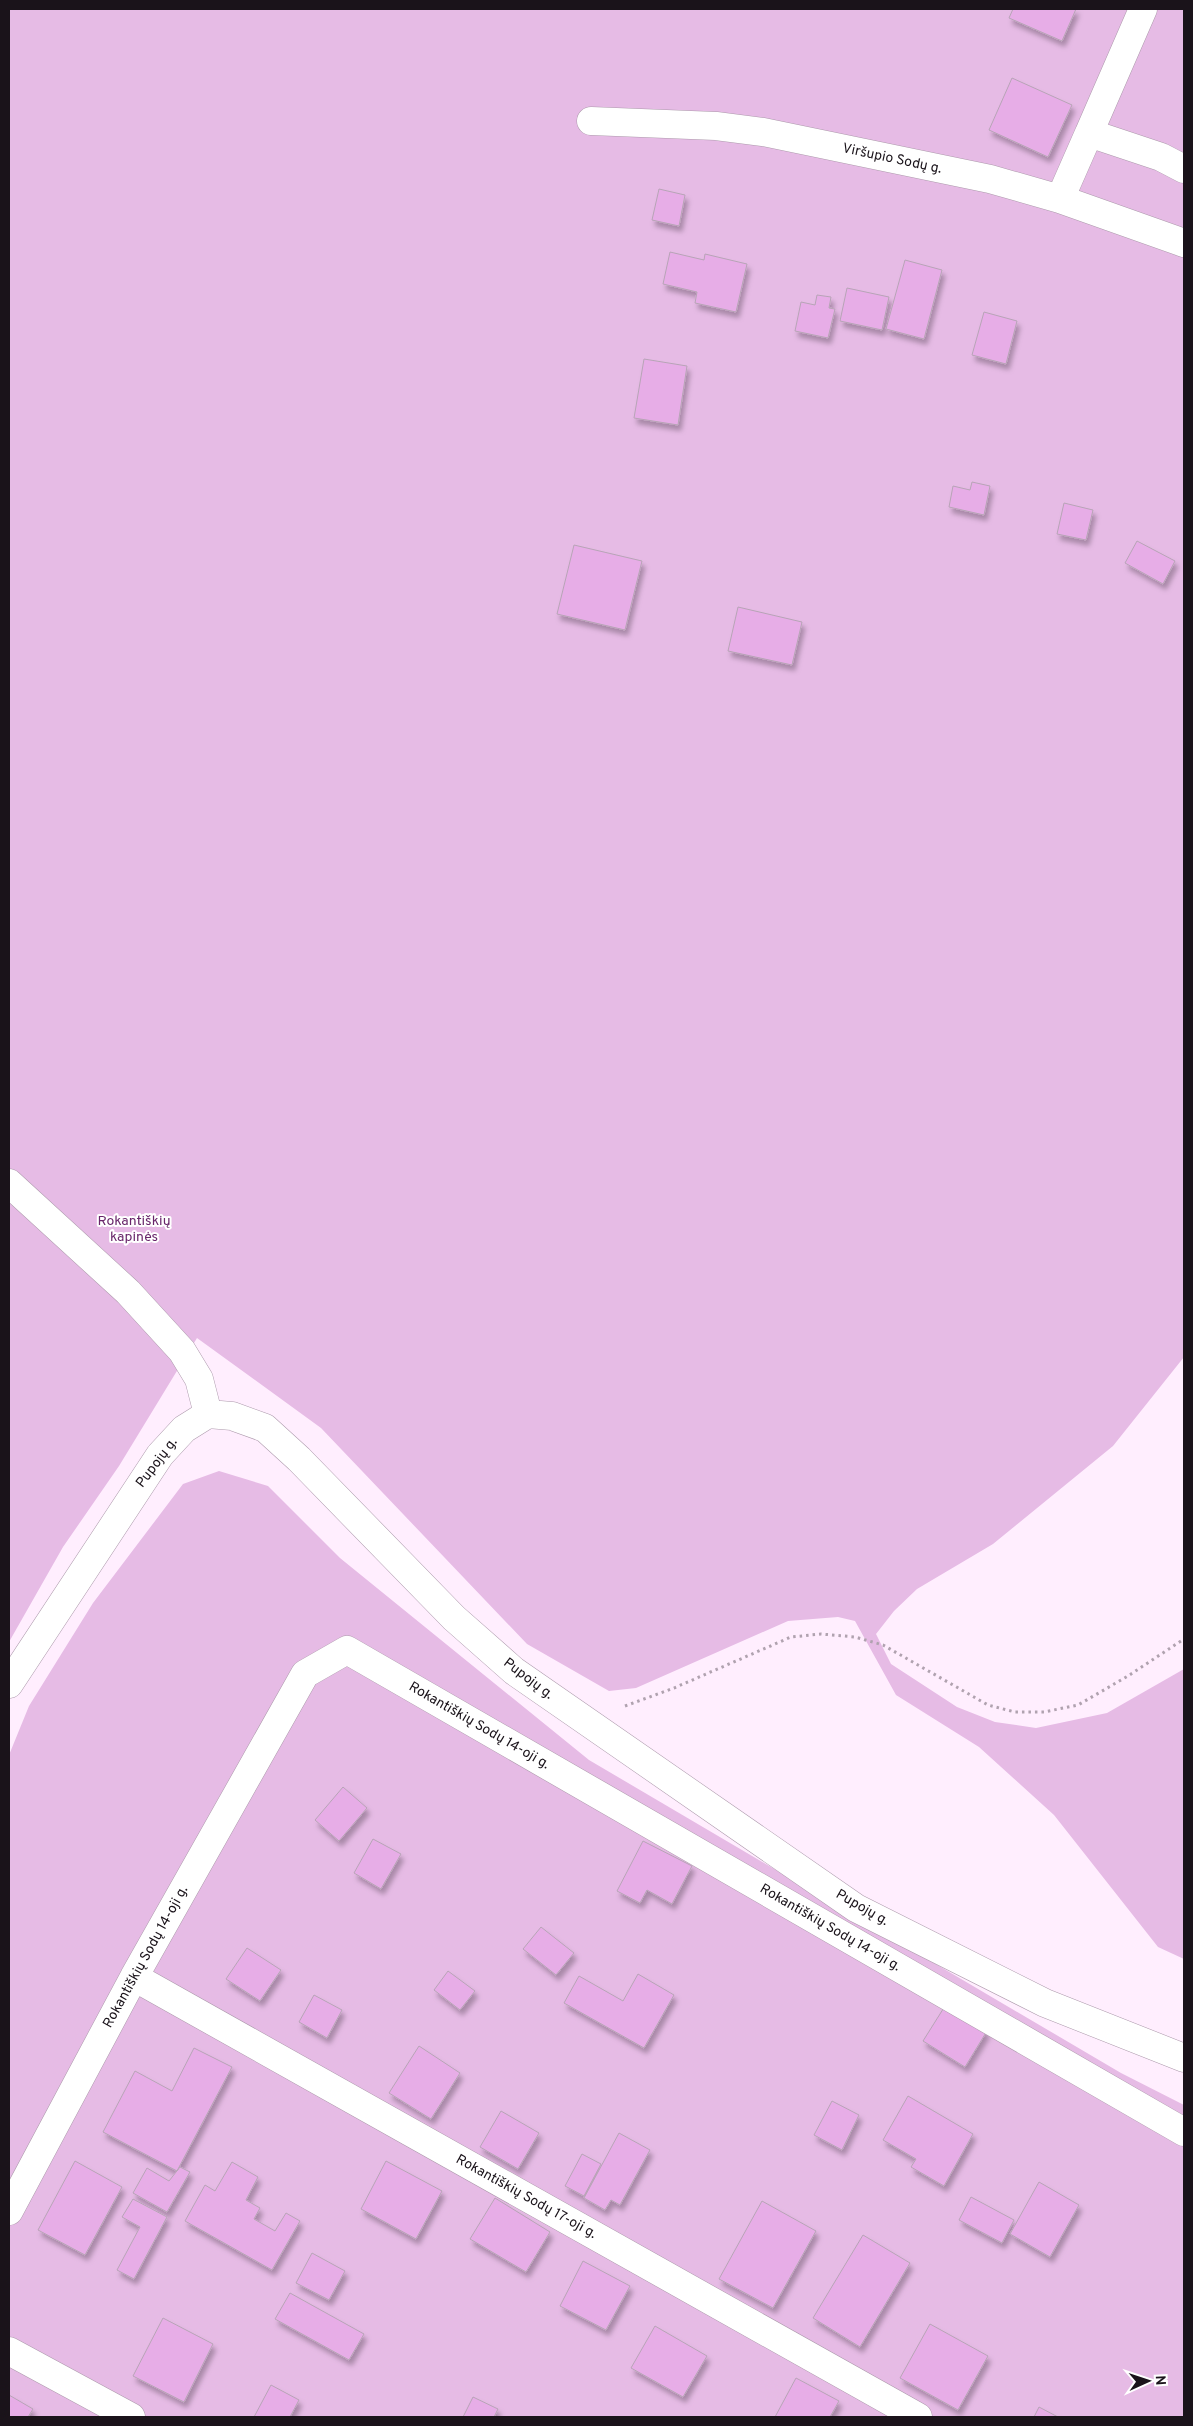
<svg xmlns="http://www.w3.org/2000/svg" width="1193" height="2426" viewBox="0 0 1193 2426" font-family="Overpass,sans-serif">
  <defs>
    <filter id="shadow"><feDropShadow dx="3" dy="5.5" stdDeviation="2.5" flood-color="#0004"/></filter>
  </defs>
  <rect width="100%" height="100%" fill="#ffeefe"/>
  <path fill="#e6bbe5" d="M9 9H1184V1357L1113 1446 993 1544 917 1589 894 1611 876 1634 891 1664 957 1707 995 1722 1036 1728 1107 1713 1184 1669V1959L1158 1947 1054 1815 979 1747 896 1695 855 1621 838 1617 788 1621 636 1688 609 1691 527 1644 321 1428 197 1338 119 1466 63 1547 9 1642Z
    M219 1471 268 1486 340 1558 589 1760 1121 2073 1184 2105V2417H9V1755L29 1706 93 1603 183 1484Z"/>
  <path fill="#e7ade7" stroke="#b7a4b6" filter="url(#shadow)" d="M1013 9H1076L1062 41 1009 18Z
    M1012 78 1072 105 1048 157 989 130Z
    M659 189 685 195 679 226 652 220Z
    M670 252 704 260 705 254 747 264 736 312 695 303 697 292 663 284Z
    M905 260 942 270 924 339 886 329Z
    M847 288 889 297 882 330 840 321Z
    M817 295 831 297 829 308 835 309 828 338 795 331 801 302 815 305Z
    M984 312 1017 321 1006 364 972 355Z
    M644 359 687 366 678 425 634 418Z
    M972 482 990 486 984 515 949 507 953 486 970 490Z
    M1064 503 1093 510 1086 540 1057 534Z
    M1137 541 1175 561 1163 584 1125 563Z
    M574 545 642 561 625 630 557 614Z
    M738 607 802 622 792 665 728 651Z
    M343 1787 367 1808 339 1841 315 1820Z
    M373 1839 401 1854 381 1889 354 1873Z
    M643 1841 692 1866 672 1904 647 1890 640 1903 617 1891Z
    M541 1927 574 1953 556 1975 523 1949Z
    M247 1948 281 1970 260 2001 226 1979Z
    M448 1971 475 1991 460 2010 434 1990Z
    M638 1974 674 1995 644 2048 564 2003 579 1976 623 2001Z
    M314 1995 342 2010 327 2038 299 2022Z
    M945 2006 987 2031 965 2067 923 2041Z
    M419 2046 460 2073 431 2119 389 2093Z
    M194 2048 232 2067 177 2171 103 2132 135 2071 172 2091Z
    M908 2096 973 2134 944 2186 911 2167 916 2159 883 2140Z
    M832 2101 859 2115 842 2150 814 2135Z
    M501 2111 539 2133 518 2169 480 2147Z
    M619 2133 650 2150 620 2205 611 2200 605 2210 584 2198Z
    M582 2154 601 2164 584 2196 565 2186Z
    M75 2161 122 2187 85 2255 38 2230Z
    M386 2161 442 2191 416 2239 361 2209Z
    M232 2162 258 2177 246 2200 260 2208 254 2219 275 2231 286 2213 300 2221 272 2270 185 2221 205 2185 215 2191Z
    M180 2167 190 2172 167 2212 133 2193 147 2168 169 2181Z
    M1039 2182 1079 2205 1050 2257 1010 2234Z
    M971 2197 1014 2220 1002 2243 959 2220Z
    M495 2198 550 2232 526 2272 470 2239Z
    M133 2199 167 2217 134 2279 117 2270 140 2227 122 2217Z
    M762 2201 816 2231 773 2308 719 2279Z
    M863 2235 910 2263 860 2347 813 2318Z
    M312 2253 345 2271 329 2300 296 2283Z
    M583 2261 630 2286 606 2330 560 2306Z
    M290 2293 364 2334 349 2360 275 2319Z
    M163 2318 213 2344 184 2402 133 2376Z
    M930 2324 988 2356 958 2410 900 2378Z
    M655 2326 707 2356 683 2397 631 2368Z
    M796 2378 839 2401 830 2417H775Z
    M271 2385 299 2400 290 2417H254Z
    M9 2395 33 2409 28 2417H9Z
    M473 2397 498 2409 494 2417H463Z
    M1039 2407 1058 2417H1034Z"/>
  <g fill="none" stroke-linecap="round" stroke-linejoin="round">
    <defs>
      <path id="minor" d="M591 121 716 126 763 132 990 179 1060 199 1184 243
        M1089 133 1143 9
        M1060 199 1089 133 1161 157 1184 169
        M9 1183 128 1292 182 1351 199 1379 208 1414
        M9 1684 160 1455 184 1429 208 1414 232 1416 265 1428 299 1459 454 1618 514 1671 856 1908 1045 2003 1184 2058
        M134 1977 918 2417
        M9 2211 134 1977 305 1674 347 1650 1184 2132
        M9 2351 131 2417"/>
    </defs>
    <use href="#minor" stroke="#ad9aac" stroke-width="29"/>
    <path stroke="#b0a2af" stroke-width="3" stroke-dasharray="2.5 4" stroke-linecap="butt" d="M625 1706 674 1688 791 1637 821 1634 855 1637 883 1645 988 1705 1015 1712H1044L1078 1705 1128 1676 1184 1639"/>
    <use href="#minor" stroke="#fff" stroke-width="28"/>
  </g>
  <g text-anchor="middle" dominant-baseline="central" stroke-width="4" stroke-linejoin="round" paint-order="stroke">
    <g font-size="14" fill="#1a131a" stroke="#fff">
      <text transform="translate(892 159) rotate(12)">Viršupio Sodų g.</text>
      <text transform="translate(157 1463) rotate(-53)">Pupojų g.</text>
      <text transform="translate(528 1679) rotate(37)">Pupojų g.</text>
      <text transform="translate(479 1726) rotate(30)">Rokantiškių Sodų 14-oji g.</text>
      <text transform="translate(862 1908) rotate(30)">Pupojų g.</text>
      <text transform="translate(830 1928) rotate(30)">Rokantiškių Sodų 14-oji g.</text>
      <text transform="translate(146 1957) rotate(-61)">Rokantiškių Sodų 14-oji g.</text>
      <text transform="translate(526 2197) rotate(29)">Rokantiškių Sodų 17-oji g.</text>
    </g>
    <g font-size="14" fill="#68256a" stroke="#fff">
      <text x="134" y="1221">Rokantiškių<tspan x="134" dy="16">kapinės</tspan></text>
    </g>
  </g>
  <rect width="1193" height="2426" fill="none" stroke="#1a131a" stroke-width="20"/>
  <g transform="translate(1148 2381) rotate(87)" stroke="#ffffff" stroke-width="4" paint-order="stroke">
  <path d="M0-4L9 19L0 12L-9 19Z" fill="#1a131a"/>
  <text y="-8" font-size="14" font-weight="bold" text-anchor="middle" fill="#1a131a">N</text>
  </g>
</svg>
